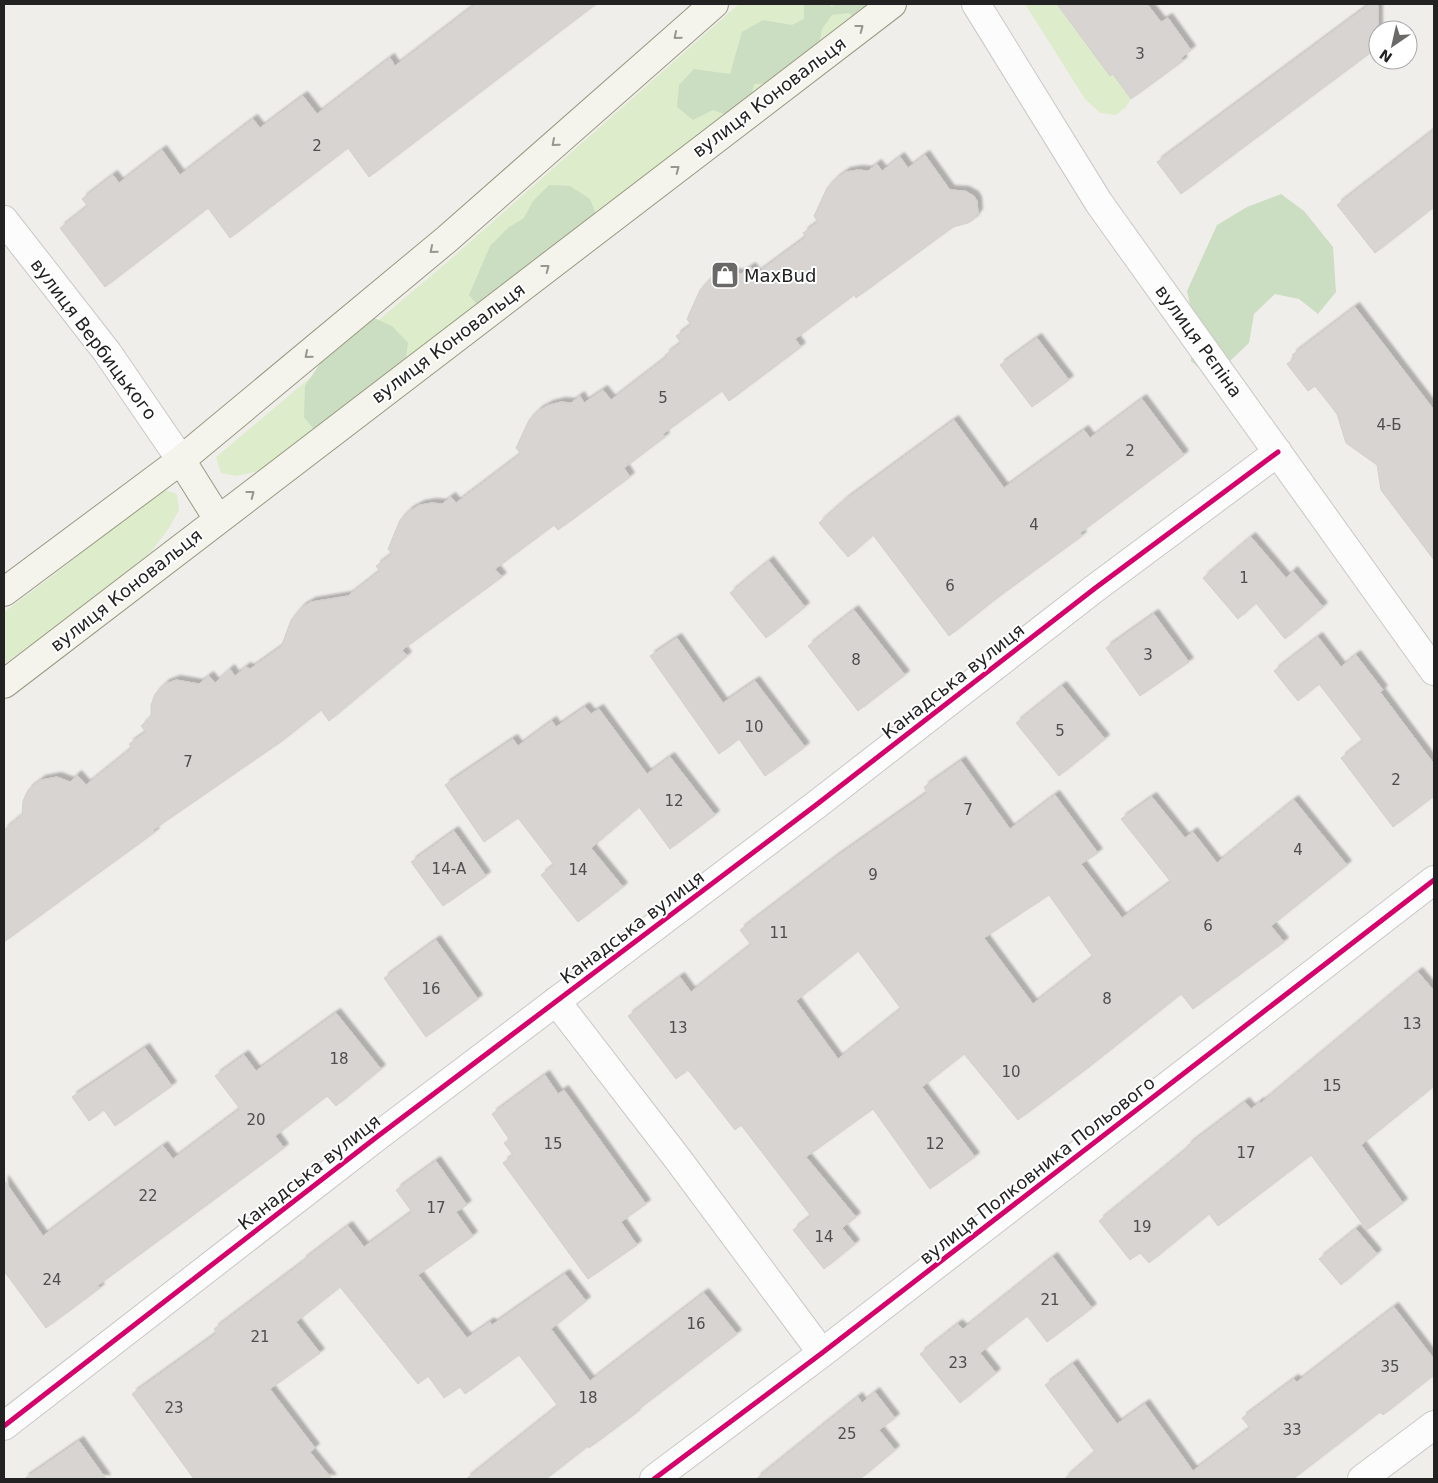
<svg xmlns="http://www.w3.org/2000/svg" width="1438" height="1483" viewBox="0 0 1438 1483" font-family="'DejaVu Sans',sans-serif">
  <defs>
    <filter id="shadow"><feDropShadow dx="4.5" dy="-4.5" stdDeviation="1" flood-color="#0004"/></filter>
  </defs>
  <rect width="100%" height="100%" fill="#f0eeeb"/>
  <path fill="#ddeccb" d="M739 4H869L672 158 259 471 236 476 221 473 216 457 445 264Z
    M1025 4H1057L1110 76 1113 74 1131 99 1126 107 1116 115 1100 113 1085 99Z
    M165 490 177 494 179 510 169 528 151 552 68 618 4 664V612L51 577 152 497Z"/>
  <path fill="#cbdec1" d="M804 4H829L832 7 834 4H879L857 20 849 13 832 15 822 29 818 51 778 83 754 84 749 106 735 118 713 110 693 120 677 107 679 85 694 69 730 74 742 32 763 20 792 25 804 19Z
    M549 185 570 186 590 199 600 224 482 310 469 295 490 246 509 227 524 218 533 201Z
    M1281 194 1304 211 1333 247 1336 292 1318 314 1299 299 1275 294 1254 314 1249 343 1211 379 1191 361 1192 314 1187 291 1217 225 1247 207Z
    M374 318 392 326 408 343 404 371 317 433 304 417 305 386 321 362 344 340Z"/>
  <path fill="#d7d4d2" stroke="#d3d0cc" fill-rule="evenodd" filter="url(#shadow)" d="M476 4H596L369 177 348 148 230 238 208 208 105 287 60 228 88 206 82 199 113 175 119 183 162 150 180 175 253 119 260 128 303 96 317 114 390 58 395 66Z
    M1057 4H1147L1161 22 1168 18 1191 50 1181 58 1183 61 1131 99 1113 74 1110 76Z
    M1370 4H1378V47L1181 194 1157 162Z
    M1434 130V207L1375 253 1337 205Z
    M925 155 950 190 965 191 974 196 977 201 978 213 973 220 968 223 953 227 856 298 854 295 795 339 801 347 729 401 722 391 663 434 665 437 624 468 630 477 558 530 554 525 495 569 502 577 402 650 407 656 329 721 321 710 282 741 153 830 155 832 4 942V830L22 815 23 801 28 790 41 780 57 777 70 782 77 775 86 785 132 748 129 744 146 732 141 726 151 717V705L155 694 165 684 176 680 199 684 209 676 215 683 230 669 235 676 246 667 250 669 281 647 291 620 301 608 311 602 348 596 380 571 376 566 392 554 388 549 400 520 409 511 420 505 432 503 442 504 451 497 456 503 521 454 516 448 529 420 538 411 549 405 561 402 571 403 580 396 584 403 603 390 611 400 667 357 665 355 681 343 676 336 691 325 687 319 700 290 709 281 720 275 732 273 741 274 751 267 756 274 806 237 803 233 818 222 814 216 827 188 836 179 846 172 858 170 868 171 877 164 882 171 900 157 908 168Z
    M1355 307 1434 410V560L1381 490 1377 465 1346 443 1337 414 1315 386 1308 391 1287 364 1295 358 1292 355Z
    M1037 338 1069 380 1032 407 1000 365Z
    M1142 399 1184 455 1080 533 1082 536 997 598 949 636 873 535 848 557 819 523 845 500 954 420 1004 488 1084 430 1090 438Z
    M1251 537 1286 578 1293 571 1323 607 1285 639 1256 603 1238 619 1203 578Z
    M769 561 805 607 766 638 730 593Z
    M854 610 905 675 858 711 808 646Z
    M1154 614 1189 662 1140 696 1106 648Z
    M1318 637 1341 667 1356 655 1383 690 1380 692 1434 764V796L1393 827 1341 758 1363 741 1319 684 1298 701 1274 671Z
    M677 638 723 703 755 681 805 747 765 776 739 739 719 754 650 656Z
    M1062 686 1105 739 1059 776 1016 723Z
    M585 707 591 714 599 709 647 774 670 757 715 815 670 849 639 807 591 848 623 887 578 922 541 875 554 865 518 818 484 842 445 785 513 739 518 746 552 721 556 727Z
    M961 761 1010 829 1055 795 1098 853 1081 864 1122 918 1171 882 1121 819 1152 797 1185 838 1193 832 1217 863 1294 800 1347 865 1271 926 1284 942 1193 1009 1181 994 1085 1070 1018 1120 964 1054 922 1087 975 1157 930 1189 873 1109 806 1157 856 1217 842 1228 855 1244 824 1269 793 1230 811 1216 741 1125 735 1130 688 1070 676 1079 628 1016 680 977 691 992 751 945 740 930 836 857 927 793 924 787ZM1049 895 1093 957 1033 1004 984 938ZM858 951 901 1009 838 1059 796 1001Z
    M454 831 486 876 443 906 411 862Z
    M436 940 478 999 426 1037 384 978Z
    M1418 972 1434 991V1086L1361 1145 1403 1203 1367 1230 1311 1155 1218 1226 1209 1214 1149 1263 1140 1253 1130 1260 1099 1221 1188 1148 1187 1146 1245 1102 1251 1109 1260 1102 1261 1103Z
    M336 1013 381 1069 336 1106 327 1096 275 1136 284 1148 97 1286 100 1288 46 1328 4 1271V1180L43 1236 163 1146 173 1159 240 1109 215 1076 244 1055 256 1071Z
    M145 1048 172 1086 115 1126 104 1110 89 1121 72 1097Z
    M545 1075 558 1094 564 1090 646 1204 621 1222 637 1245 588 1279 503 1163 513 1155 504 1143 509 1139 492 1114Z
    M436 1161 467 1205 456 1212 473 1236 418 1275 467 1338 490 1322 492 1325 565 1274 586 1301 551 1329 590 1381 704 1293 737 1334 635 1412 636 1413 589 1448 588 1446 546 1479H466L558 1406 519 1355 465 1394 460 1387 444 1398 428 1376 418 1384 340 1287 296 1322 320 1353 270 1389 315 1448 310 1452 332 1479H194L132 1394 217 1333 214 1329 303 1262 302 1261 348 1226 364 1247 412 1212 396 1190Z
    M1356 1229 1377 1254 1341 1285 1319 1259Z
    M1053 1257 1092 1308 1047 1342 1027 1316 980 1353 996 1373 960 1403 920 1354 958 1324 963 1329Z
    M1394 1307 1434 1359V1375L1383 1415 1380 1412 1293 1479H1064L1095 1452 1045 1385 1073 1364 1117 1424 1145 1404 1193 1471 1250 1428 1242 1418 1294 1379 1297 1382Z
    M875 1392 895 1418 879 1430 895 1450 860 1479H756L858 1397 862 1403Z
    M79 1441 106 1479H24Z"/>
  <g fill="none" stroke-linecap="round" stroke-linejoin="round">
    <defs>
      <path id="minor" d="M976 4 1099 203 1434 671
        M4 220 107 352 181 460
        M556 1001 677 1158 822 1353
        M4 1426 378 1136 816 805 1094 589 1278 452
        M654 1479 822 1353 1434 880
        M1362 1479 1434 1425"/>
      <path id="secondary" d="M181 460 218 519
        M4 592 181 460 447 239 714 4
        M4 684 892 4"/>
    </defs>
    <use href="#minor" stroke="#c9c8c7" stroke-width="30"/>
    <use href="#secondary" stroke="#999a82" stroke-width="30"/>
    <use href="#minor" stroke="#fdfcfc" stroke-width="28"/>
    <use href="#secondary" stroke="#f4f4ed" stroke-width="28"/>
    <defs>
      <path id="cycleway" d="M4 1426 378 1136 816 805 1094 589 1278 452
        M654 1479 822 1353 1434 880"/>
    </defs>
    <use href="#cycleway" stroke="#fff" stroke-width="8"/>
    <use href="#cycleway" stroke="#d6006c" stroke-width="5"/>
  </g>
  <defs><path id="oneway-chevron" d="M-2-3.5L2.5 0L-2 3.5" fill="none" stroke-width="1.6" stroke-linecap="round" stroke-linejoin="round" transform="scale(1.25)"/></defs>
  <g stroke="#969692">
    <use href="#oneway-chevron" transform="translate(860 28) rotate(-37)"/>
    <use href="#oneway-chevron" transform="translate(677 36) rotate(139)"/>
    <use href="#oneway-chevron" transform="translate(555 143) rotate(139)"/>
    <use href="#oneway-chevron" transform="translate(676 169) rotate(-37)"/>
    <use href="#oneway-chevron" transform="translate(433 250) rotate(140)"/>
    <use href="#oneway-chevron" transform="translate(546 268) rotate(-37)"/>
    <use href="#oneway-chevron" transform="translate(308 355) rotate(140)"/>
    <use href="#oneway-chevron" transform="translate(251 494) rotate(-37)"/>
  </g>
  <defs>
    <symbol id="shop-square" viewBox="-11 -11 22 22"><rect x="-9" y="-9" width="18" height="18" rx="4" fill="#6a6968" stroke="#fff"/><path d="M-5-2.5h2.3a2.7 3.5 0 0 1 5.4 0H5L5.5 6h-11ZM-1.5-2.5h3a1.5 2.3 0 0 0-3 0Z" fill="#fff"/></symbol>
  </defs>
  <g fill-rule="evenodd">
    <use href="#shop-square" x="709" y="259" width="32" height="32"/>
  </g>
  <g text-anchor="middle" dominant-baseline="central" stroke-width="4" stroke-linejoin="round" paint-order="stroke">
    <g font-size="15" fill="#4f4e4e">
      <text x="1140" y="54">3</text>
      <text x="317" y="146">2</text>
      <text x="663" y="398">5</text>
      <text x="1389" y="425">4-Б</text>
      <text x="1130" y="451">2</text>
      <text x="1034" y="525">4</text>
      <text x="1244" y="578">1</text>
      <text x="950" y="586">6</text>
      <text x="1148" y="655">3</text>
      <text x="856" y="660">8</text>
      <text x="754" y="727">10</text>
      <text x="1060" y="731">5</text>
      <text x="188" y="762">7</text>
      <text x="1396" y="780">2</text>
      <text x="674" y="801">12</text>
      <text x="968" y="810">7</text>
      <text x="1298" y="850">4</text>
      <text x="449" y="869">14-А</text>
      <text x="578" y="870">14</text>
      <text x="873" y="875">9</text>
      <text x="1208" y="926">6</text>
      <text x="779" y="933">11</text>
      <text x="431" y="989">16</text>
      <text x="1107" y="999">8</text>
      <text x="1412" y="1024">13</text>
      <text x="678" y="1028">13</text>
      <text x="339" y="1059">18</text>
      <text x="1011" y="1072">10</text>
      <text x="1332" y="1086">15</text>
      <text x="256" y="1120">20</text>
      <text x="553" y="1144">15</text>
      <text x="935" y="1144">12</text>
      <text x="1246" y="1153">17</text>
      <text x="148" y="1196">22</text>
      <text x="436" y="1208">17</text>
      <text x="1142" y="1227">19</text>
      <text x="824" y="1237">14</text>
      <text x="52" y="1280">24</text>
      <text x="1050" y="1300">21</text>
      <text x="696" y="1324">16</text>
      <text x="260" y="1337">21</text>
      <text x="958" y="1363">23</text>
      <text x="1390" y="1367">35</text>
      <text x="588" y="1398">18</text>
      <text x="174" y="1408">23</text>
      <text x="1292" y="1430">33</text>
      <text x="847" y="1434">25</text>
    </g>
    <g font-size="18" fill="#222" stroke="#fff">
      <text transform="translate(769 97) rotate(-37)">вулиця Коновальця</text>
      <text transform="translate(94 339) rotate(53)">вулиця Вербицького</text>
      <text transform="translate(1199 341) rotate(54)">вулиця Рєпіна</text>
      <text transform="translate(448 343) rotate(-37)">вулиця Коновальця</text>
      <text transform="translate(126 590) rotate(-38)">вулиця Коновальця</text>
      <text transform="translate(953 681) rotate(-38)">Канадська вулиця</text>
      <text transform="translate(632 927) rotate(-37)">Канадська вулиця</text>
      <text transform="translate(1037 1170) rotate(-38)">вулиця Полковника Польового</text>
      <text transform="translate(309 1172) rotate(-38)">Канадська вулиця</text>
    </g>
    <g font-size="18" fill="#222" stroke="#fff" text-anchor="start">
      <text x="744" y="275">MaxBud</text>
    </g>
  </g>
  <rect width="1438" height="1483" fill="none" stroke="#222222" stroke-width="10"/>
  <g transform="translate(1393 45) rotate(214)"><circle r="24" fill="#ffffff" stroke="#a7a7a7"/>
  <path d="M0-4L9 19L0 12L-9 19Z" fill="#6a6968"/>
  <text y="-8" font-size="14" font-weight="bold" text-anchor="middle" fill="#222222">N</text>
  </g>
</svg>
